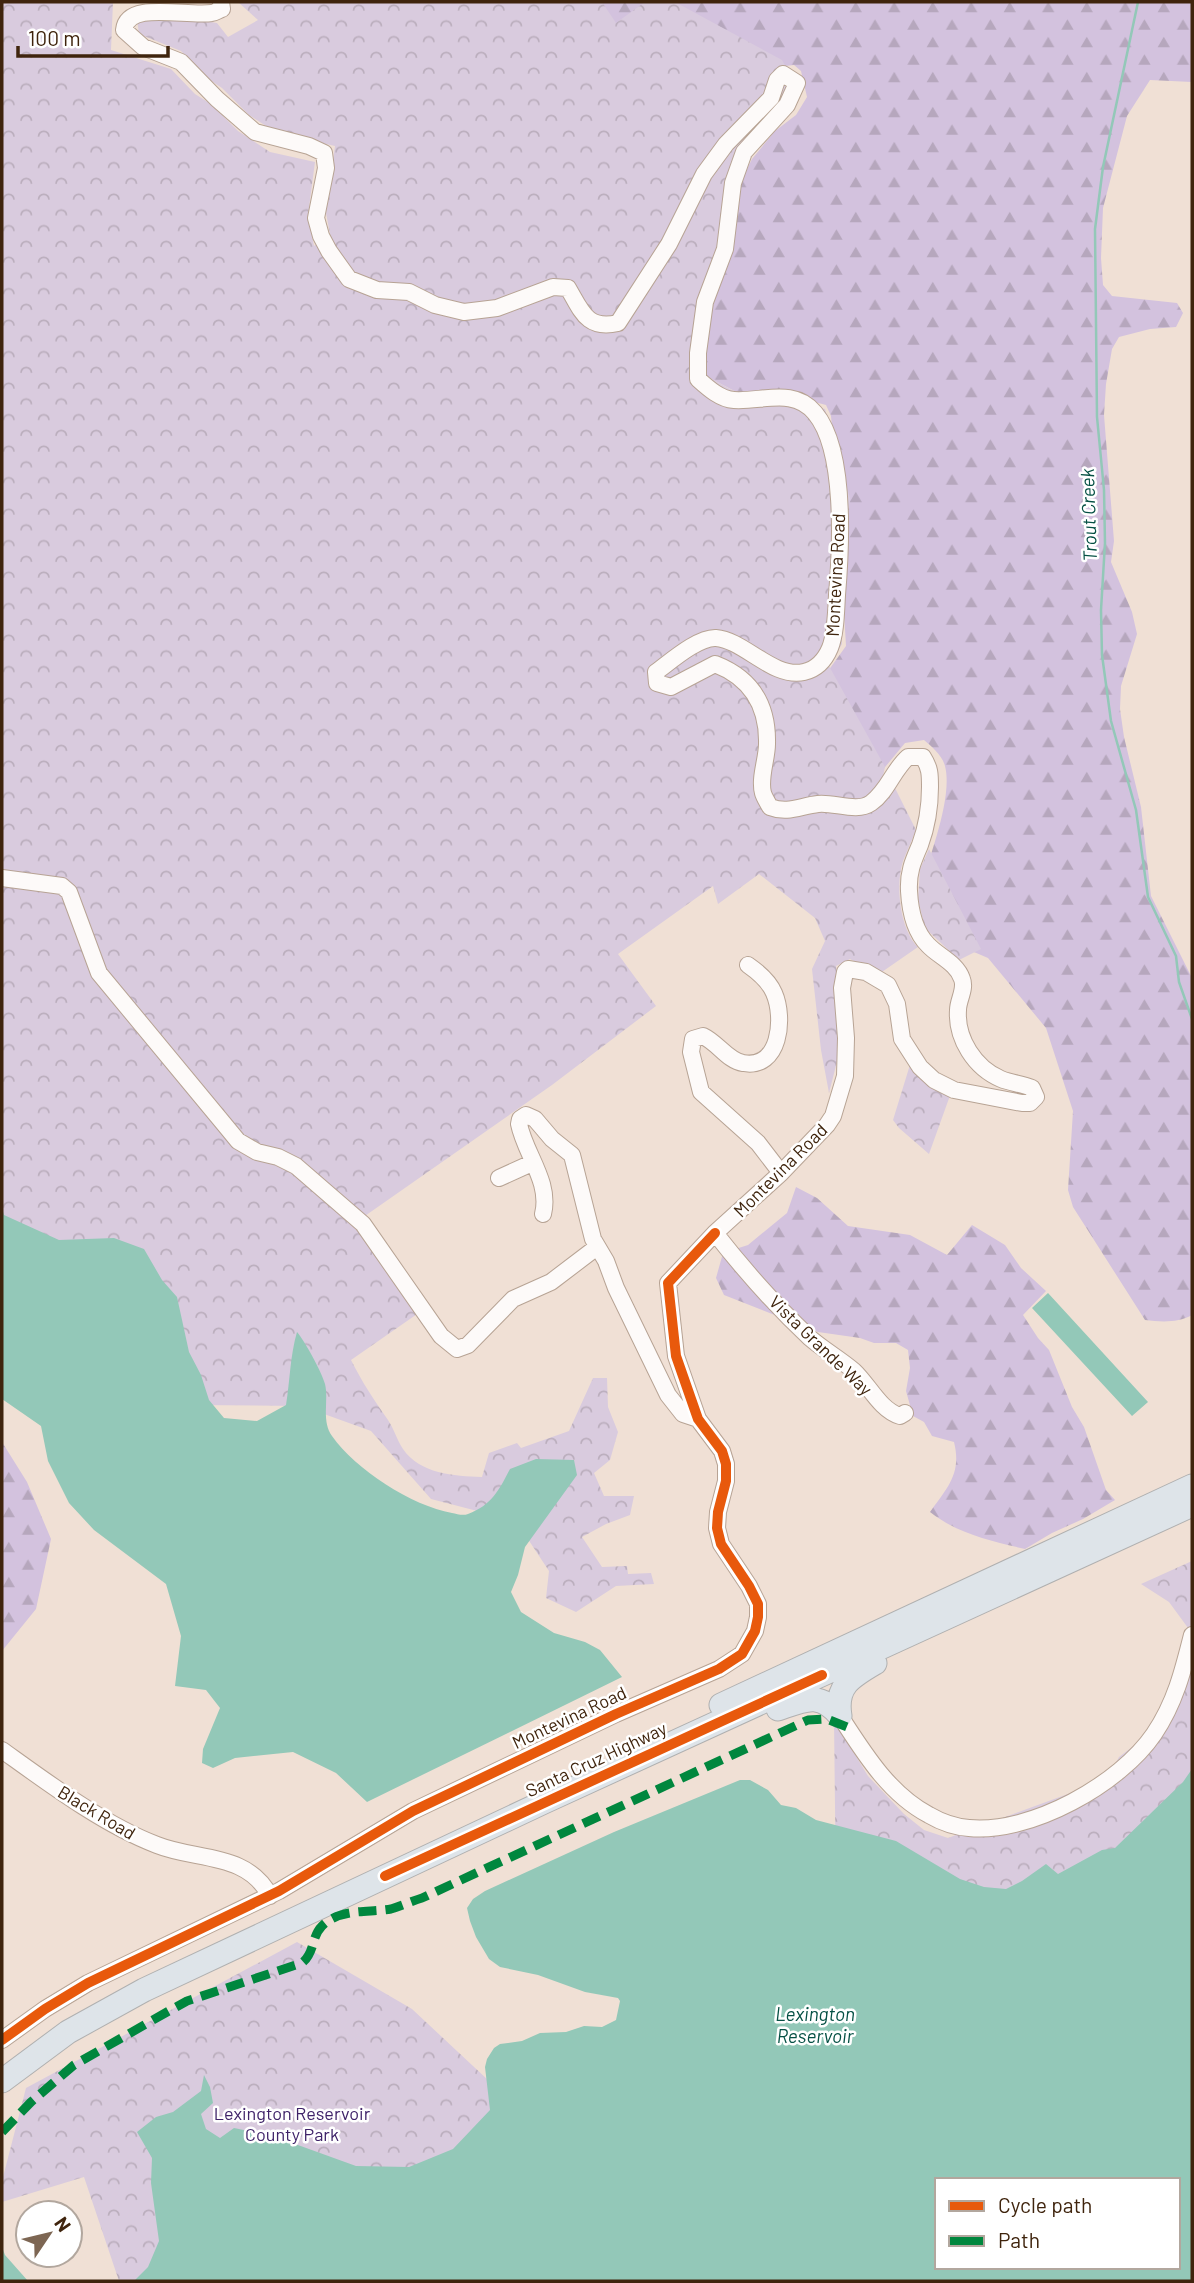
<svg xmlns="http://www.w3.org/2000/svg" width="1194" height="2283" viewBox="0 0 1194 2283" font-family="Barlow,sans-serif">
  <defs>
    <pattern id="forest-firs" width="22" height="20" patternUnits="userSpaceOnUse" patternTransform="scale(1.75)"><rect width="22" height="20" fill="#d3c2de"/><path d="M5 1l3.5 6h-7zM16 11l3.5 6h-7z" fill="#b6a7bd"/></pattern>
    <pattern id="park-crowns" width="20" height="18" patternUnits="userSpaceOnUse" patternTransform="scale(1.75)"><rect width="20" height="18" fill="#d9cbde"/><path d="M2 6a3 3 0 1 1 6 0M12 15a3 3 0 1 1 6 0" fill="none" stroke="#bbaebd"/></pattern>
  </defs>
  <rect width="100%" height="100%" fill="#f0e0d5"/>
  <path fill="url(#forest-firs)" d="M375 2H1192V82L1150 80 1127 116 1103 208 1101 258 1103 285 1112 296 1177 303 1183 313 1176 327 1150 329 1119 337 1112 349 1106 384 1104 415 1114 541 1111 562 1132 612 1137 634 1121 686 1120 709 1124 737 1141 807 1151 896 1192 978V1315C1178 1323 1161 1322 1145 1320L1073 1207 1068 1190 1073 1111 1046 1028 988 958 953 943 921 886C930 855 953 797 945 766 942 755 932 747 924 740L905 743 876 778 823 678 846 646 844 612 846 567 831 416 826 405 807 400 742 395 704 375 711 291 739 185 752 159 775 131 796 115 807 97 801 71 794 65 785 66Z
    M796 1187 817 1198 848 1226 910 1235 947 1255 972 1225 1005 1245 1021 1268 1046 1291 1023 1315 1038 1338 1049 1350 1072 1407 1084 1427 1106 1490 1115 1500 1083 1519 1052 1533 1025 1549C991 1541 958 1534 930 1512 947 1488 962 1474 954 1442L932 1436 924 1422 913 1416 906 1391 910 1368 908 1350 896 1343H874L860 1338 818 1332 724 1295 716 1278 723 1253 748 1245 787 1213Z
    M2 1442 27 1482 51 1539 36 1609 2 1651Z"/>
  <path fill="url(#park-crowns)" fill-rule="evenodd" d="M2 2H113L111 50 171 69 195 94 211 104 238 131 270 152 315 162 308 215 314 246 330 234 326 213 335 146 277 133 249 115 222 88 207 78 181 51 139 34 137 19 147 12 217 23 228 37 258 20 238 2H602L616 23 645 2H675L782 60 793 80 747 158 709 289 701 373 741 395 803 402 825 409 850 498 841 611 842 644 829 666 885 767 881 785 890 778 916 830C912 840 907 851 903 861 895 885 900 930 918 947L879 974 850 959 836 966 843 1038 829 1093 821 1050 812 969 825 941 815 918 759 874 718 904 713 886 618 954 656 1006 552 1085 362 1218 420 1312 351 1360C362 1382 374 1400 388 1420 394 1429 397 1440 403 1449 420 1474 454 1476 482 1477L489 1453 517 1443 521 1448 569 1431 593 1378H607L608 1407 618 1432 610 1460 594 1473 604 1496H634L630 1515 606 1524 582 1537 602 1567 627 1566 628 1574 651 1573 654 1584 616 1586 576 1612 546 1598 549 1571 516 1521 431 1499 371 1431 302 1406 194 1405 2 1251Z
    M929 849 981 949 959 960 925 928 918 900 920 869Z
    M913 1055 952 1090 929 1154 899 1128 893 1120Z
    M1192 1561V2281H119L84 2177 2 2202V2181L26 2088 297 1942 412 2009 488 2080 946 2108 836 1893 834 1720 868 1776 904 1814 924 1830 948 1838 1076 1791 1111 1772 1119 1757 1148 1735 1155 1716 1161 1718 1191 1632 1169 1602 1141 1584ZM937 2180H1178V2267H937Z"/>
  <path fill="#93c8b8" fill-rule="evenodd" d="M2 1208 4 1215 59 1240 114 1238 144 1249 162 1280 177 1297 189 1352 201 1375 209 1400 224 1418 257 1421 286 1405C290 1381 290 1356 297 1332 304 1340 322 1372 325 1384 329 1400 321 1421 332 1436 355 1469 412 1506 452 1513 457 1514 463 1516 468 1514 492 1505 499 1490 510 1469L536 1459 574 1460 577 1475 525 1547 518 1575 511 1592 521 1612 554 1633 585 1642 600 1650 622 1677 367 1802 336 1773 293 1752 235 1758 213 1768 202 1763 203 1749 220 1708 206 1690 175 1686 181 1636 166 1584 94 1530 69 1503 48 1461 41 1426 2 1399Z
    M1048 1293 1148 1402 1132 1416 1032 1308Z
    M1192 1769V2281H134L148 2267 159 2241 151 2183 152 2158 137 2132 156 2117 173 2112 201 2091 204 2075 210 2087 213 2103 201 2114 206 2129 220 2138 234 2128 273 2136 356 2166 409 2167 453 2149 490 2110 485 2067 487 2059 494 2048 500 2044 522 2041 540 2033 566 2032 584 2026 602 2027 616 2020 620 2001 618 1998 585 1992 538 1975 500 1967 489 1959 476 1937 470 1921 467 1908 473 1899 485 1891 614 1832 740 1780H750L768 1790 781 1805 796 1808 816 1820 896 1841 960 1879 984 1887 1006 1889 1022 1881 1046 1864 1058 1874 1102 1850 1115 1848 1183 1782ZM937 2180H1178V2267H937Z
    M2 2247 5 2255 28 2281H2Z"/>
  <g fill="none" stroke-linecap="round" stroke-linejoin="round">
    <path stroke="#93c8b8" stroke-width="2.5" d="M1138 2 1103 167 1095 229 1097 417 1104 490 1105 543 1101 610 1102 655 1111 721 1136 810 1148 897 1176 956 1179 982 1192 1019"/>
    <defs>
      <path id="minor" d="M2 878 62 886 69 892 99 973 224 1124 238 1141 257 1152 278 1157 296 1166 363 1224 441 1336 457 1349 468 1345 513 1299 551 1282 597 1247
        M748 965C758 972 769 981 774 993 785 1018 780 1070 743 1063 728 1061 718 1043 703 1036L693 1039 691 1052 701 1092 758 1143 781 1173
        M499 1178 532 1163
        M543 1214C551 1182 525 1154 519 1124L520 1119 526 1115 535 1119 552 1139 572 1155 593 1239 606 1261 616 1288 668 1395 683 1414 698 1419
        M715 1233C744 1270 776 1306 810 1338 824 1350 840 1359 854 1371 869 1385 880 1410 900 1416L905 1413
        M840 1716C864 1753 889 1794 929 1815 941 1822 955 1827 969 1828 1031 1834 1120 1784 1154 1734 1175 1703 1183 1671 1192 1635
        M2 1750C48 1783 104 1825 157 1845 197 1861 247 1852 270 1896
        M2 2040 45 2009 88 1983 279 1891 413 1811 616 1714 719 1669 742 1654 755 1631 758 1617V1604L749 1586 721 1544 717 1528 718 1512 726 1481V1464L722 1451 698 1419 676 1356 668 1283 715 1233 781 1173 827 1125 833 1116 845 1076 846 1038 842 988 845 972 848 969 866 972 888 985 897 1004 902 1039 920 1067 934 1080 954 1090 1022 1103H1030L1036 1097 1032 1088C1022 1084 1011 1083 1001 1079 975 1068 956 1039 958 1010 958 1000 966 989 962 979 957 963 938 956 928 945 915 932 910 910 909 891 908 872 913 861 920 845 927 826 930 807 930 787 930 774 930 768 923 757H908C893 770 888 791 871 803 857 813 834 802 818 804 800 806 788 814 770 807 768 803 764 797 763 793 759 778 767 759 767 744 768 705 751 678 715 664L671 687 657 683 656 672C670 662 698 637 716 638 744 640 773 679 804 672 817 669 825 660 830 648 836 633 836 611 837 595 841 548 846 450 815 413 794 387 762 402 734 400 720 399 708 388 698 379V353L705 302 725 249 733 183 744 152 787 105 797 83 783 74 777 80 771 98 726 144 704 174 669 244 618 323C587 330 582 312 568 288L553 287 497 308 464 312 435 305 409 292 377 290 349 279 329 251 321 236 316 218 326 168 324 153 309 146 255 132 217 99 181 62 143 47 124 30C127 0 186 17 212 13 215 13 218 10 222 9L221 2"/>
      <path id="highway" d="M721 1705 1192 1486
        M778 1709C804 1700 820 1691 840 1716
        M840 1716C835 1686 851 1677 875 1663
        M2 2081 68 2032 144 1990 544 1802 1192 1505"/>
    </defs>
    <use href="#minor" stroke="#b7a394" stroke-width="18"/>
    <use href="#highway" stroke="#b0b0b0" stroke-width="25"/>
    <use href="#minor" stroke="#fdfaf9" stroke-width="16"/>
    <use href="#highway" stroke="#dee4e9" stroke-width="23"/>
    <path stroke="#00873e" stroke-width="9" stroke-dasharray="18 9" stroke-linecap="butt" d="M2 2132 31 2102 74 2065 167 2012 187 2001 302 1963C315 1953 311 1937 322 1926 340 1908 368 1913 391 1909 401 1906 412 1901 422 1898L808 1720 827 1719 847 1727"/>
    <defs>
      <path id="cycleway" d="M385 1876 822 1675
        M2 2040 45 2009 88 1983 279 1891 413 1811 616 1714 719 1669 742 1654 755 1631 758 1617V1604L749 1586 721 1544 717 1528 718 1512 726 1481V1464L722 1451 698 1419 676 1356 668 1283 715 1233"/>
    </defs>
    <use href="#cycleway" stroke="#fff" stroke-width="15"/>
    <use href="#cycleway" stroke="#e8590c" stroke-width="10"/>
  </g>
  <g text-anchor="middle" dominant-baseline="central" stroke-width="5" stroke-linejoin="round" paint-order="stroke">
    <g font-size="18" fill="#3f240d" stroke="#fff">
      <text transform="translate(835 575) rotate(-87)">Montevina Road</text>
      <text transform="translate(780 1170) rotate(-45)">Montevina Road</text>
      <text transform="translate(821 1345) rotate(44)">Vista Grande Way</text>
      <text transform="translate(569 1717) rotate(-25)">Montevina Road</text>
      <text transform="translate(596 1759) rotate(-25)">Santa Cruz Highway</text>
      <text transform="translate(97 1812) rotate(31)">Black Road</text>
    </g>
    <g font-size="18" fill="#3f2369" stroke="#fff">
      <text x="292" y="2113">Lexington Reservoir<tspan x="292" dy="21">County Park</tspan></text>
    </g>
    <g font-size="19" font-style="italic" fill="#055044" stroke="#fff">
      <text transform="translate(1088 515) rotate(-92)">Trout Creek</text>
      <text x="815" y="2013">Lexington<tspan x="815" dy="22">Reservoir</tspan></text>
    </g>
  </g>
  <rect width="1194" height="2283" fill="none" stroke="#3f240d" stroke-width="7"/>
  <rect x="935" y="2178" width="245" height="91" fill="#ffffff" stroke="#b2a79e" stroke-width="2"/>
  <rect x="949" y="2201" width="35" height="10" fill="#e8590c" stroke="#b2a79e" stroke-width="2"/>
  <text x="998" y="2213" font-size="21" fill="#3f240d">Cycle path</text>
  <rect x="949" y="2236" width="35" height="10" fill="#00873e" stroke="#b2a79e" stroke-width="2"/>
  <text x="998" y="2248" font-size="21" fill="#3f240d">Path</text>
  <g transform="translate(49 2234) rotate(55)"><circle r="33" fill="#ffffff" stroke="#b2a79e" stroke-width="2"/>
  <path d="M0-5L12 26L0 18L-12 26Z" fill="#7d6653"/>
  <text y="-10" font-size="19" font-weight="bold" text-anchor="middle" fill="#3f240d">N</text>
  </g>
  <path d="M18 46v10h150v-10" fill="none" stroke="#3f240d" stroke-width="3.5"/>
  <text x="28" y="46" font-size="21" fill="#3f240d" stroke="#ffffff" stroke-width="5" paint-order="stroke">100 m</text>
</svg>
